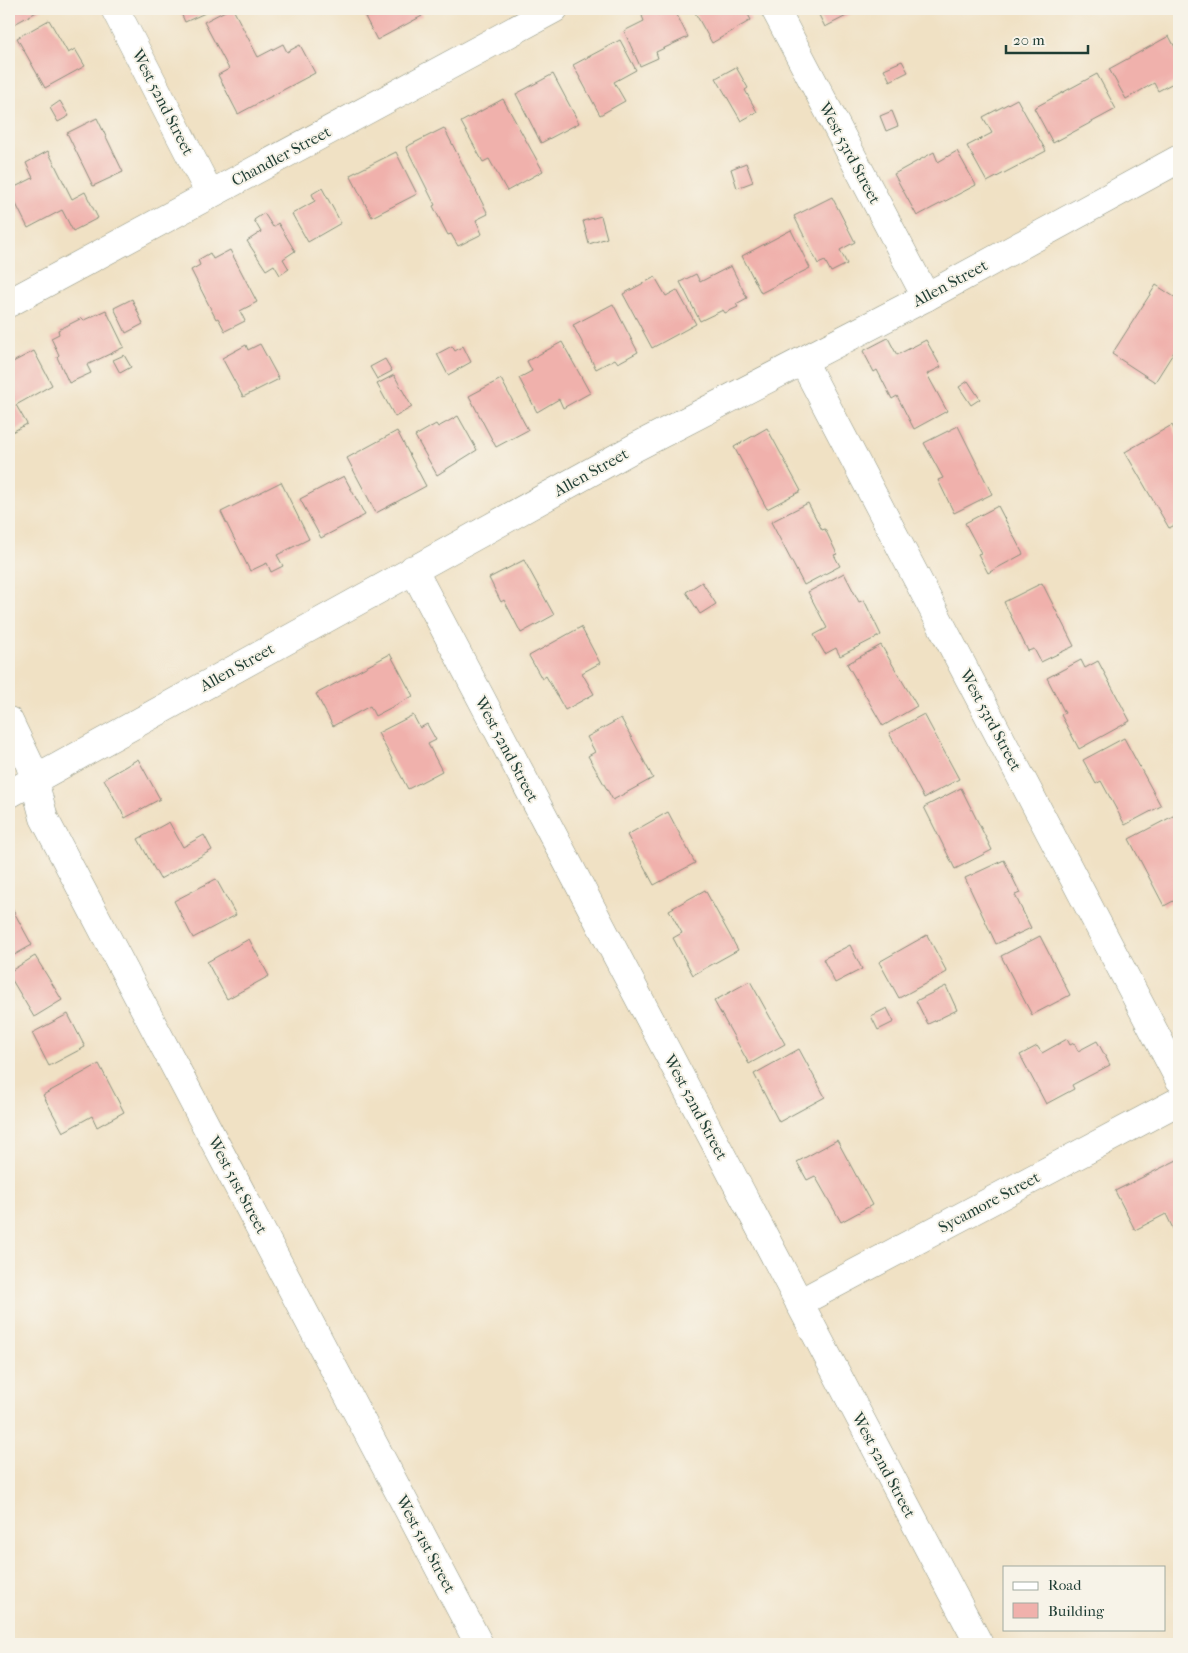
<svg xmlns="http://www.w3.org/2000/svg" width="1188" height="1653" viewBox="0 0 1188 1653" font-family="'IM FELL French Canon',serif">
  <rect width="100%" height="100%" fill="#f7f3e8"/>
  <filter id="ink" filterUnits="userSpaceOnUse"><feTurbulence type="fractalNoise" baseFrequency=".02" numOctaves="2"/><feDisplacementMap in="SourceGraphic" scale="10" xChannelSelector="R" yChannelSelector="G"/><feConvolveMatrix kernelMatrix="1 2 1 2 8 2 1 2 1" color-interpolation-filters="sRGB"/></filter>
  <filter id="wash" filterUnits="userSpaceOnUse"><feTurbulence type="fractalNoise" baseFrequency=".0096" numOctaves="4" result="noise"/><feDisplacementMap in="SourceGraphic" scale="20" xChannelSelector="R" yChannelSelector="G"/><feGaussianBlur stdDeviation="1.12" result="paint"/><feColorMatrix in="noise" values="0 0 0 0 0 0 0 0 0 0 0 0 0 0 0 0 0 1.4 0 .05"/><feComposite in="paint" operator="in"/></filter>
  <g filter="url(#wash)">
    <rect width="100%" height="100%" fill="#f0e1c4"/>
    <g id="blocks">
      <path fill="#f0b1ac" d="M9 9H42L9 27Z
        M179 9H214L185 22Z
        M229 9H233L258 57 283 44 287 52 300 45 315 73 238 114 218 75 229 69 204 22Z
        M361 9H418L422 16 377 40Z
        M671 9H674L688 37 656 52 658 58 640 66 624 31 644 21 642 16 656 10 658 15Z
        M693 9H745L751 20 712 43Z
        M811 9H860L825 27 817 11 813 13Z
        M49 20 68 53 75 49 85 66 45 88 17 38Z
        M1169 36 1179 55V80L1158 91 1154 83 1126 99 1109 69Z
        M620 40 636 70 614 82 625 101 600 115 573 65Z
        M902 61 908 72 890 81 884 69Z
        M736 67 748 88 745 90 757 112 741 121 716 78Z
        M553 74 579 123 541 143 516 94Z
        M1097 74 1116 109 1053 143 1034 108Z
        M503 99 543 171 507 191 489 159 483 162 461 122Z
        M1017 99 1046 151 987 182 967 146 992 133 983 117Z
        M60 101 69 116 58 122 50 108Z
        M892 111 898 126 886 131 880 116Z
        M97 118 123 172 93 186 67 133Z
        M444 128 488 214 476 220 482 234 458 246 451 234 448 235 433 206 435 205 406 147Z
        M48 151 72 199 85 192 98 218 73 231 62 210 28 228 9 190 33 178 26 163Z
        M957 151 976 185 917 216 894 174 934 152 938 162Z
        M396 152 417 194 372 217 350 175Z
        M746 163 753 182 737 188 731 169Z
        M322 188 341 223 308 242 292 214 315 201 312 194Z
        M832 197 855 242 840 250 847 264 831 272 825 261 818 264 794 216Z
        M264 213 273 227 278 223 295 251 283 259 289 269 280 275 274 265 266 270 247 241 261 232 254 220Z
        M601 216 607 238 589 244 583 221Z
        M791 230 810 268 761 293 742 256Z
        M230 250 257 302 240 311 245 321 225 331 218 318 216 319 191 270 200 265 198 260 210 253 213 259Z
        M731 266 747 298 736 304 738 307 725 313 723 310 700 321 680 282 696 274 700 282Z
        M655 277 666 296 677 290 696 324 652 348 623 294Z
        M1156 285 1179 300V344L1155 382 1112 354Z
        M132 299 143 324 126 333 114 308Z
        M613 304 638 352 618 363 615 359 596 369 573 325Z
        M106 310 124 347 87 365 91 373 69 383 57 357 59 355 51 338 59 334 58 330 82 318 84 320Z
        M888 338 897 355 926 340 941 367 927 374 947 411 914 429 897 396 892 399 877 370 874 372 863 351Z
        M562 342 590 393 563 408 559 399 537 412 519 378 532 371 527 361Z
        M260 344 279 379 243 397 222 358 246 345 248 350Z
        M452 346 455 351 463 346 471 362 448 375 437 354Z
        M34 351 52 385 16 405 27 424 10 433 9 364Z
        M124 355 131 367 120 373 113 360Z
        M385 359 392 371 377 379 370 367Z
        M394 375 412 407 395 417 377 384Z
        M501 379 528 430 496 447 469 396Z
        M968 381 980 399 971 405 959 387Z
        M458 416 477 450 437 475 415 436 436 424 438 427Z
        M1172 425 1179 439V523L1169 528 1125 452Z
        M958 426 992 494 954 513 938 480 943 478 924 443Z
        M767 428 801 491 767 509 734 447Z
        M397 431 426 486 376 513 347 458Z
        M344 476 365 515 321 538 300 499Z
        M281 482 309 539 277 555 283 566 271 572 267 563 250 571 221 512Z
        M808 503 822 530 825 529 837 554 834 555 840 566 804 585 771 522Z
        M998 506 1023 554 988 573 978 554 981 553 965 523Z
        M524 560 554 615 521 633 504 600 501 602 489 578Z
        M844 573 859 602 864 600 881 635 840 656 836 648 825 654 814 635 827 628 808 592Z
        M702 582 716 604 700 614 686 592Z
        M1042 583 1074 646 1041 662 1034 649 1028 651 1004 602Z
        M581 627 600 663 582 673 594 694 565 710 546 676 542 679 529 656Z
        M881 645 917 706 883 726 847 664Z
        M390 654 413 696 375 716 370 706 333 726 316 694Z
        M1081 660 1085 668 1098 661 1130 721 1079 749 1061 715 1065 713 1047 678Z
        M924 714 959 779 924 798 889 733Z
        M413 715 420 728 427 724 436 740 428 744 442 771 408 789 378 733Z
        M621 718 653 778 613 800 588 756 595 752 587 737Z
        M1124 738 1161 806 1125 825 1101 781 1096 784 1083 760Z
        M138 759 160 799 125 818 104 779Z
        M961 788 992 850 955 869 924 807Z
        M668 812 695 863 654 885 627 835Z
        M1175 815 1179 822V898L1164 906 1129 839Z
        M169 822 183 847 204 835 212 850 160 879 138 839Z
        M1004 860 1020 893 1015 895 1031 928 996 944 965 878Z
        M216 879 236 915 193 938 174 901Z
        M705 890 738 950 693 975 673 938 682 933 669 910Z
        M9 903 32 945 9 958Z
        M927 935 947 972 899 998 879 962Z
        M1040 936 1070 995 1032 1015 1001 956Z
        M249 939 269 976 227 999 207 962Z
        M850 945 862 969 835 983 823 959Z
        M35 956 62 1000 34 1017 9 975V972Z
        M750 981 785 1044 749 1064 714 1001Z
        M946 986 957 1010 928 1024 916 1001Z
        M887 1008 894 1022 878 1030 871 1016Z
        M68 1014 85 1047 49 1066 32 1033Z
        M1067 1039 1070 1045 1074 1043 1078 1051 1097 1041 1110 1065 1072 1085 1074 1089 1046 1104 1020 1055 1037 1046 1042 1053Z
        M799 1049 825 1097 779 1122 754 1074Z
        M99 1064 124 1112 97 1127 92 1116 63 1132 43 1095Z
        M837 1140 872 1205 841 1222 815 1176 807 1180 797 1162Z
        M1179 1159V1236L1177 1237 1166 1214 1135 1230 1115 1191Z"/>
    </g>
  </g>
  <g filter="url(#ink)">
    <use href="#blocks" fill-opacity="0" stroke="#888f7c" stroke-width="1"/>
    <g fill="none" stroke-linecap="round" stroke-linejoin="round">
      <defs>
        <path id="minor" d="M115 9 210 194
          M775 9 926 297
          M9 303 554 9
          M803 361 1179 1079
          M413 569 979 1644
          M9 721 30 765 44 818 479 1644
          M799 1303 1179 1101"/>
        <path id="tertiary" d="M9 794 636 447 926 297 1179 159"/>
      </defs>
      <use href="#minor" stroke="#888f7c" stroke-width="29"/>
      <use href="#tertiary" stroke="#888f7c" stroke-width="29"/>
      <use href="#minor" stroke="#fff" stroke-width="28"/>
      <use href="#tertiary" stroke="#fff" stroke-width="28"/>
    </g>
  </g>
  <g text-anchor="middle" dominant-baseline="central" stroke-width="4" stroke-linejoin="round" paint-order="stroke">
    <g font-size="16" fill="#1f3d34" stroke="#f7f3e8">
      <text transform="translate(163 102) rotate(63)">West 52nd Street</text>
      <text transform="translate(850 153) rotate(62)">West 53rd Street</text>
      <text transform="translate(281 156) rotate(-28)">Chandler Street</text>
      <text transform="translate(950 283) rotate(-28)">Allen Street</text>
      <text transform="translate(591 472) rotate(-29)">Allen Street</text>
      <text transform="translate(237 667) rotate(-29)">Allen Street</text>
      <text transform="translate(991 720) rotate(62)">West 53rd Street</text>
      <text transform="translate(507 749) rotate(62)">West 52nd Street</text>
      <text transform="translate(696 1107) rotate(62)">West 52nd Street</text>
      <text transform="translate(238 1185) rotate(62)">West 51st Street</text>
      <text transform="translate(989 1202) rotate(-28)">Sycamore Street</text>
      <text transform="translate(884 1465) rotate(62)">West 52nd Street</text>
      <text transform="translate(426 1544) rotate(62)">West 51st Street</text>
    </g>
  </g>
  <rect width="1188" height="1653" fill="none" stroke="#f7f3e8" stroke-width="30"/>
  <rect x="1003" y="1566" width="162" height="65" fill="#f7f3e8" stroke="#a1aaa0"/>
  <rect x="1013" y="1582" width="25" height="8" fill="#ffffff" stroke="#a1aaa0"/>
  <text x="1048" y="1590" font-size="15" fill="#1f3d34">Road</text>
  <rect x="1013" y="1603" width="25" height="15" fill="#f0b1ac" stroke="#a1aaa0"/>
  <text x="1048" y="1616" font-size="15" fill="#1f3d34">Building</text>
  <path d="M1006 45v8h82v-8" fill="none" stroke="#1f3d34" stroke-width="2.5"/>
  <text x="1013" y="45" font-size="15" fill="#1f3d34" stroke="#f7f3e8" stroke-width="4" paint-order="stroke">20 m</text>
</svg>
